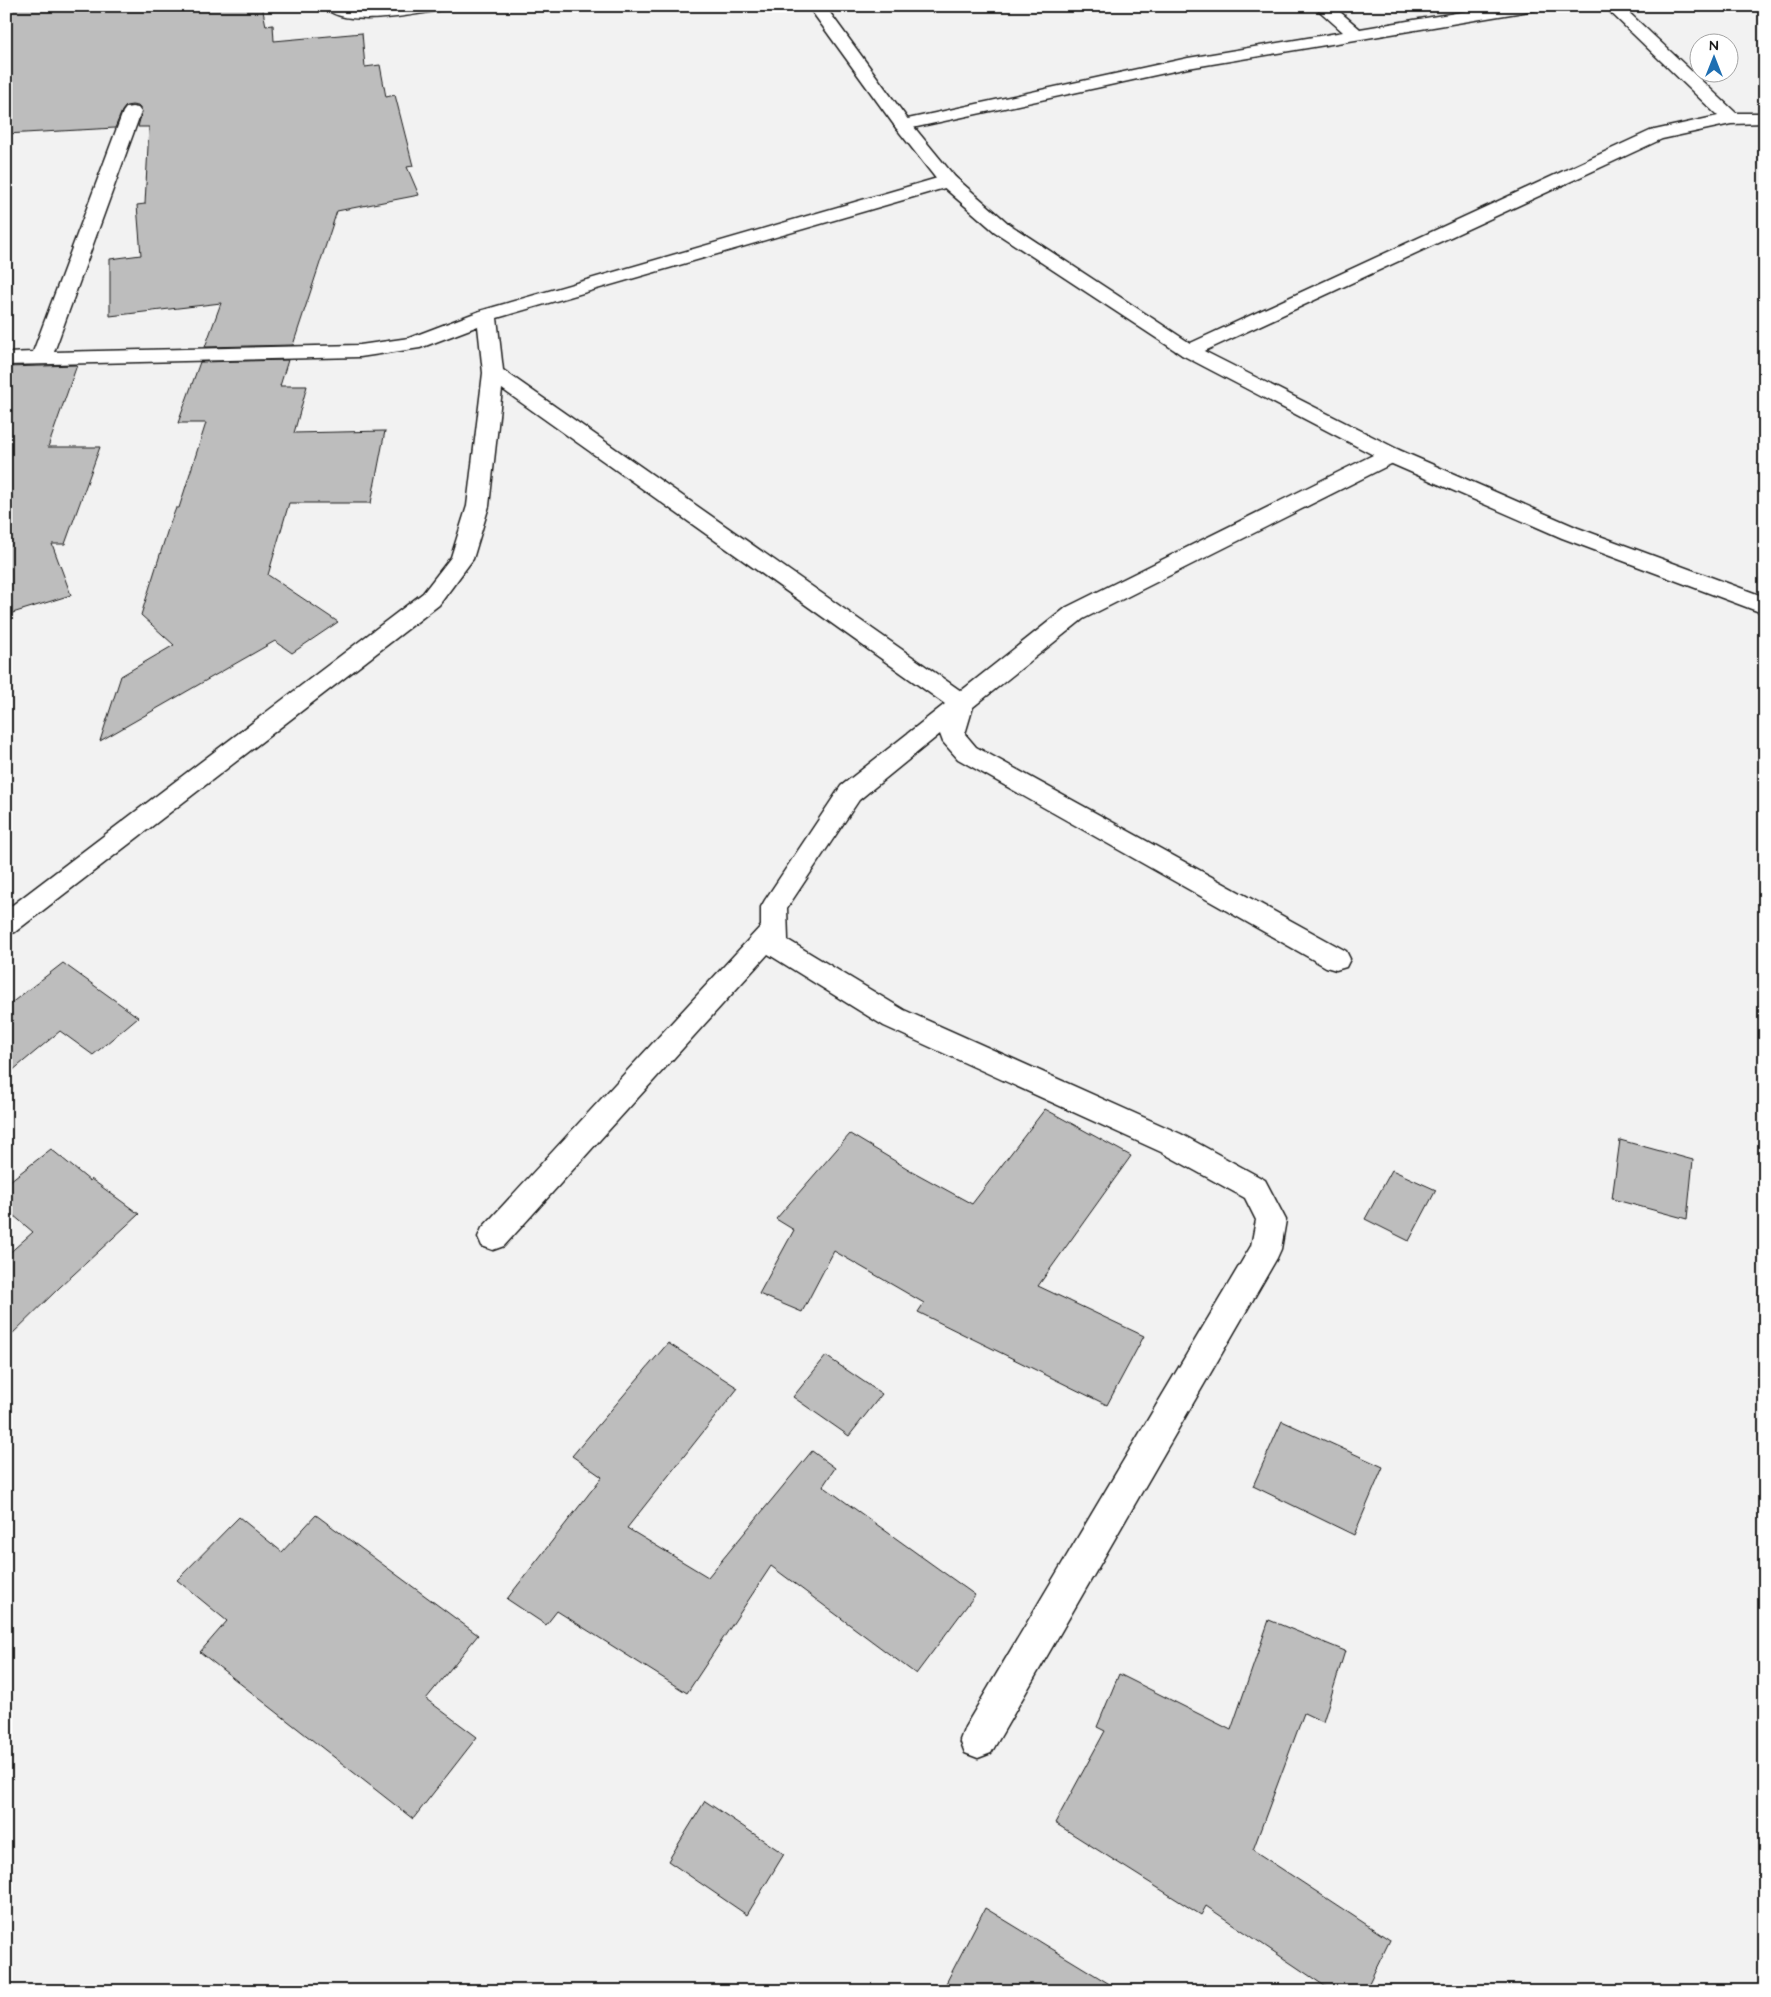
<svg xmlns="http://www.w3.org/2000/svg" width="1771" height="1997" viewBox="0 0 1771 1997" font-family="'Architects Daughter',sans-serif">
  <rect width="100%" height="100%" fill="#f2f2f2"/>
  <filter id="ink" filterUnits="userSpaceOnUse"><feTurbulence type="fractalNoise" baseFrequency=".02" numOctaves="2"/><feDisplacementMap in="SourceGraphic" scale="10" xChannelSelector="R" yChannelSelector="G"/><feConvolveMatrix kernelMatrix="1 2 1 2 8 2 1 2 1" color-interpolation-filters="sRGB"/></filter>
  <g filter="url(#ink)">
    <path fill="#bdbdbd" stroke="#1c1c1c" d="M6 6H262L266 26 273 25 274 41 362 33 365 67 380 65 386 97 395 95 413 166 407 167 419 195 337 211 293 345 205 347 221 303 110 316V259L141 255 137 205 145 204 149 127H138L142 111 138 106 132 105 126 106 122 111 115 128 6 134Z
      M288 360 280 386H307L294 433 385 431 371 503H289L268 575 338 622 292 653 275 641 100 741 121 676 174 645 141 615 168 529 176 508H179L206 423H178L200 362Z
      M77 365 48 447H100L65 544H52L71 595 6 615V367Z
      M63 963 138 1017 93 1055 60 1031 6 1076V1007Z
      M1045 1109 1131 1156 1038 1286 1144 1336 1107 1405 918 1312 924 1303 834 1251 802 1312 759 1294 794 1230 776 1219 850 1134 910 1170 972 1204Z
      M1620 1140 1693 1160 1687 1219 1612 1199Z
      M51 1149 90 1181 91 1179 139 1214 60 1287 6 1340V1256L33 1232 6 1209V1184Z
      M1392 1170 1436 1190 1409 1241 1365 1219Z
      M668 1343 738 1388 627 1528 708 1577 812 1451 835 1468 823 1486 975 1595 916 1674 771 1566 687 1693 557 1611 546 1625 507 1599 602 1477 572 1456Z
      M826 1356 882 1394 849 1436 793 1397Z
      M1282 1421 1383 1467 1354 1535 1253 1486Z
      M316 1515 478 1635 426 1699 477 1737 413 1819 200 1652 227 1621 177 1580 239 1517 282 1552Z
      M1269 1620 1345 1651 1323 1722 1304 1713 1253 1850 1390 1940 1365 1991H1332L1206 1906 1201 1915 1055 1823 1105 1731 1097 1727 1119 1674 1231 1730Z
      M705 1801 784 1854 747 1915 668 1861Z
      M985 1908 1121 1991H942Z"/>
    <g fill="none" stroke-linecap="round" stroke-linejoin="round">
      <defs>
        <path id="street" d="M324 6H348L370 9 404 6H444L442 10 436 11C412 15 340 29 324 6Z
          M1314 6H1333L1360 29 1497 6H1537L1535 10 1529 11 1188 68 903 130 897 129 894 125 897 121 903 120 1188 58 1343 32Z
          M1604 6H1622L1736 113H1765V123L1731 124 1662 139 1196 355 1189 357 1182 355 1179 351 1182 347 1650 131 1718 116Z
          M132 107 138 108 141 112 54 352 360 345 409 338 480 311 941 177 948 175 955 177 957 181 955 185 497 318 503 370 961 691 1067 607 1383 450 1391 448 1399 450 1402 455 1399 460 1083 619 973 707 965 734 976 747 1346 951 1350 959 1346 967 1336 970 1326 967 958 759 943 742 940 734 859 800 787 908 788 940 904 1010 1181 1134 1265 1180 1286 1220 1281 1249 1277 1258 991 1753 978 1758 965 1753 960 1740 965 1727 1251 1246 1256 1220 1245 1198 1161 1152 884 1026 768 954 504 1246 493 1250 482 1246 478 1237 482 1228 761 926V907L765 900 841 786 945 704 502 389 489 506 473 559 439 605 15 932 6 935V910L423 593 451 557 467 506 483 373 478 326 420 348 360 357 6 365V353L33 352 123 112 126 108Z"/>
        <path id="secondary" d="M808 6H825L909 121 955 177 1009 224 1196 347 1399 450 1578 528 1765 597V614L1562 538 1383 460 1182 355 995 232 941 185 897 129Z"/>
      </defs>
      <use href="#street" stroke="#1c1c1c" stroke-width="3"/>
      <use href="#secondary" stroke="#1c1c1c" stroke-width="3"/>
      <use href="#street" fill="#fff" fill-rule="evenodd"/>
      <use href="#secondary" fill="#fff" fill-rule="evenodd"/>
    </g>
  </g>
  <rect width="1771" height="1997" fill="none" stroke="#fff" stroke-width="25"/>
  <rect x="12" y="12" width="1746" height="1972" fill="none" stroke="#1c1c1c" stroke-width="2" filter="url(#ink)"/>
  <g transform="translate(1714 58)"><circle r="24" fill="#ffffff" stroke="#a4a4a4"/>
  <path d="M0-4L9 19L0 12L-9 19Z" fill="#1f6fb2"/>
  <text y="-8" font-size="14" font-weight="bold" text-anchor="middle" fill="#1c1c1c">N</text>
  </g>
</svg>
